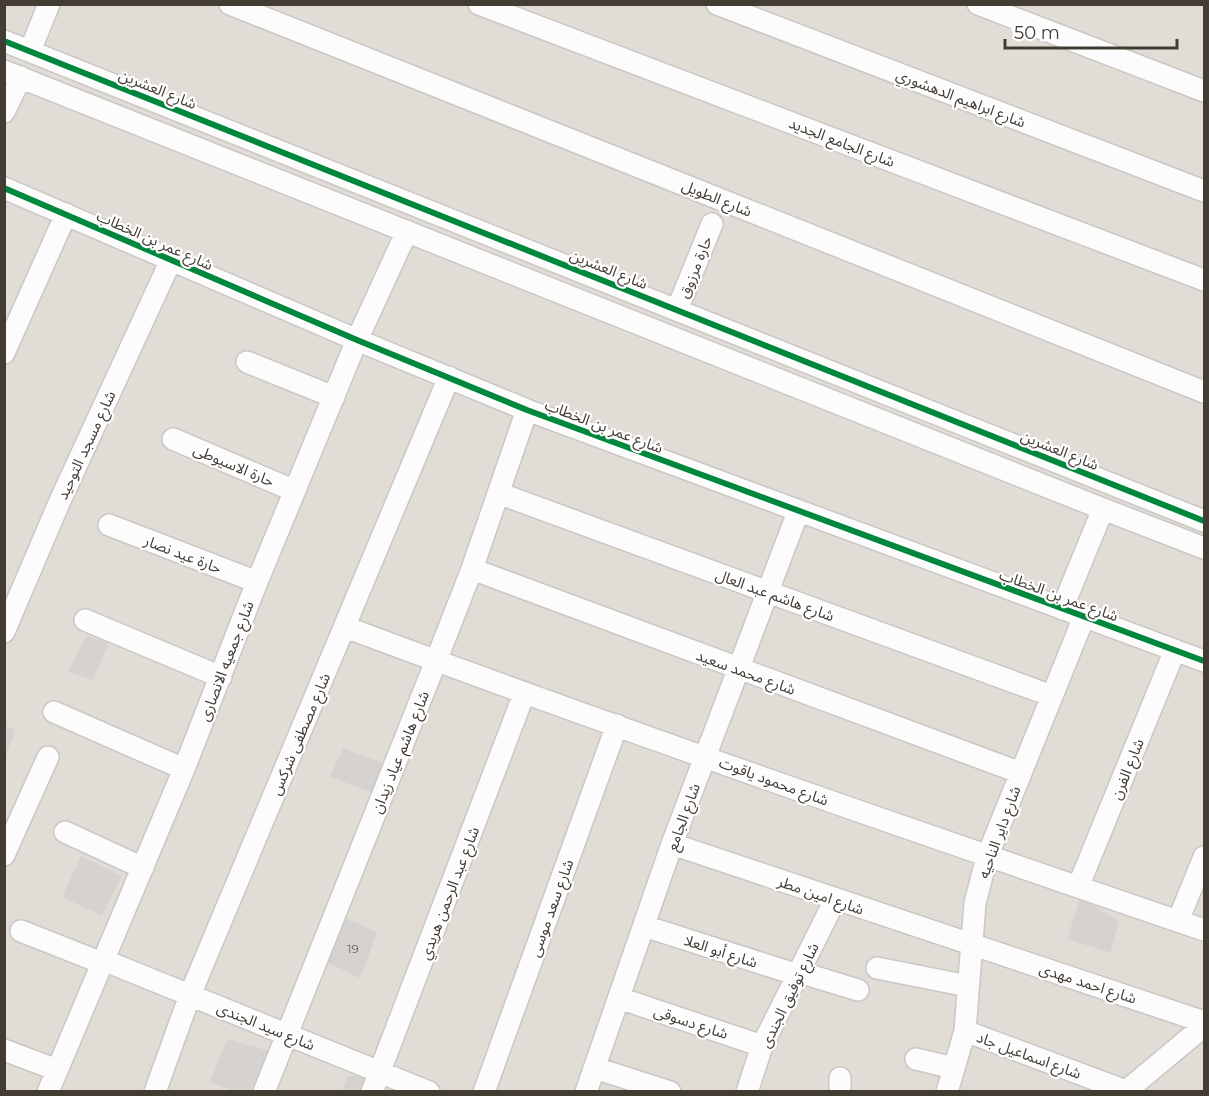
<svg xmlns="http://www.w3.org/2000/svg" width="1209" height="1096" viewBox="0 0 1209 1096" font-family="Montserrat,'Noto Sans Arabic',sans-serif">
  <rect width="100%" height="100%" fill="#eeebe8"/>
  <path fill="#e1dcd6" d="M5 5H1204V1091H5Z"/>
  <path fill="#d6d2cf" d="M87 635 108 644 93 680 68 672Z
    M4 725 15 730 5 758H4Z
    M343 748 383 763 371 792 330 777Z
    M81 856 122 876 102 916 62 897Z
    M1080 898 1119 921 1110 953 1067 939Z
    M342 916 377 933 360 978 324 961Z
    M227 1039 269 1051 250 1092H237L210 1082Z
    M349 1075 368 1078 363 1092H341Z"/>
  <g fill="none" stroke-linecap="round" stroke-linejoin="round">
    <defs>
      <path id="minor" d="M230 4 1204 392
        M479 4 1204 280
        M717 4 1204 191
        M978 4 1204 91
        M4 41 1204 521
        M30 51 49 4
        M4 71 1103 509 1204 548
        M4 112 21 77
        M4 188 357 340 527 410 1204 661
        M677 310 712 224
        M4 353 66 214
        M247 362 334 397
        M173 439 295 491
        M498 493 1052 696
        M109 525 257 582
        M472 569 1021 773
        M1062 609 1103 509
        M85 620 221 677
        M345 627C630 733 917 832 1204 930
        M4 632 59 503 171 260
        M54 712 184 769
        M65 832 143 868
        M672 844 1204 1022
        M4 855 48 757
        M1078 887 1175 650
        M1178 921 1204 857
        M644 926 798 975
        M21 931 102 963
        M103 960 429 1092
        M877 968 968 986
        M799 972 858 990
        M619 998 762 1046
        M965 1031 1126 1091
        M4 1050 57 1070
        M916 1059 954 1068
        M595 1068 670 1092
        M840 1078V1092
        M48 1092 184 769 257 582 357 340 407 231
        M155 1092 190 995 449 377
        M264 1092 436 661 472 569 527 410
        M372 1092 524 694
        M484 1092 617 725
        M586 1092 672 844 798 512
        M747 1092 762 1046 835 900
        M947 1092 965 1031 975 903 987 857 1084 617
        M1125 1092 1204 1026"/>
    </defs>
    <use href="#minor" stroke="#cac7c4" stroke-width="24"/>
    <use href="#minor" stroke="#fcfcfc" stroke-width="21"/>
    <defs>
      <path id="cycleway" d="M4 41 1204 521
        M4 188 357 340 527 410 1204 661"/>
    </defs>
    <use href="#cycleway" stroke="#fff" stroke-width="10"/>
    <use href="#cycleway" stroke="#00873e" stroke-width="6"/>
  </g>
  <g text-anchor="middle" dominant-baseline="central" stroke-width="4.5" stroke-linejoin="round" paint-order="stroke">
    <g font-size="12" fill="#69635d">
      <text x="353" y="948">19</text>
    </g>
    <g font-size="15" fill="#433c35" stroke="#fff">
      <text transform="translate(158 89) rotate(22)">شارع العشرين</text>
      <text transform="translate(961 98) rotate(21)">شارع ابراهيم الدهشوري</text>
      <text transform="translate(842 142) rotate(21)">شارع الجامع الجديد</text>
      <text transform="translate(717 198) rotate(22)">شارع الطويل</text>
      <text transform="translate(155 240) rotate(24)">شارع عمر بن الخطاب</text>
      <text transform="translate(695 267) rotate(-68)">حارة مرزوق</text>
      <text transform="translate(609 269) rotate(22)">شارع العشرين</text>
      <text transform="translate(604 426) rotate(21)">شارع عمر بن الخطاب</text>
      <text transform="translate(86 445) rotate(-65)">شارع مسجد التوحيد</text>
      <text transform="translate(1060 450) rotate(22)">شارع العشرين</text>
      <text transform="translate(234 465) rotate(23)">حارة الاسيوطى</text>
      <text transform="translate(183 554) rotate(21)">حارة عيد نصار</text>
      <text transform="translate(775 595) rotate(20)">شارع هاشم عبد العال</text>
      <text transform="translate(1059 595) rotate(20)">شارع عمر بن الخطاب</text>
      <text transform="translate(226 661) rotate(-69)">شارع جمعيه الانصارى</text>
      <text transform="translate(746 672) rotate(20)">شارع محمد سعيد</text>
      <text transform="translate(300 734) rotate(-67)">شارع مصطفى شركس</text>
      <text transform="translate(400 752) rotate(-68)">شارع هاشم عياد زيدان</text>
      <text transform="translate(1127 769) rotate(-68)">شارع الفرن</text>
      <text transform="translate(774 781) rotate(20)">شارع محمود ياقوت</text>
      <text transform="translate(683 817) rotate(-70)">شارع الجامع</text>
      <text transform="translate(999 832) rotate(-70)">شارع داير الناحيه</text>
      <text transform="translate(449 893) rotate(-69)">شارع عبد الرحمن هريدي</text>
      <text transform="translate(821 895) rotate(19)">شارع امين مطر</text>
      <text transform="translate(551 908) rotate(-70)">شارع سعد موسى</text>
      <text transform="translate(721 951) rotate(18)">شارع أبو العلا</text>
      <text transform="translate(1088 983) rotate(18)">شارع احمد مهدى</text>
      <text transform="translate(789 995) rotate(-64)">شارع توفيق الجندى</text>
      <text transform="translate(691 1022) rotate(18)">شارع دسوقى</text>
      <text transform="translate(266 1026) rotate(22)">شارع سيد الجندى</text>
      <text transform="translate(1029 1055) rotate(20)">شارع اسماعيل جاد</text>
    </g>
  </g>
  <rect width="1209" height="1096" fill="none" stroke="#433c35" stroke-width="12"/>
  <path d="M1005 39v9h172v-9" fill="none" stroke="#433c35" stroke-width="3"/>
  <text x="1014" y="39" font-size="18" fill="#433c35" stroke="#ffffff" stroke-width="4.5" paint-order="stroke">50 m</text>
</svg>
